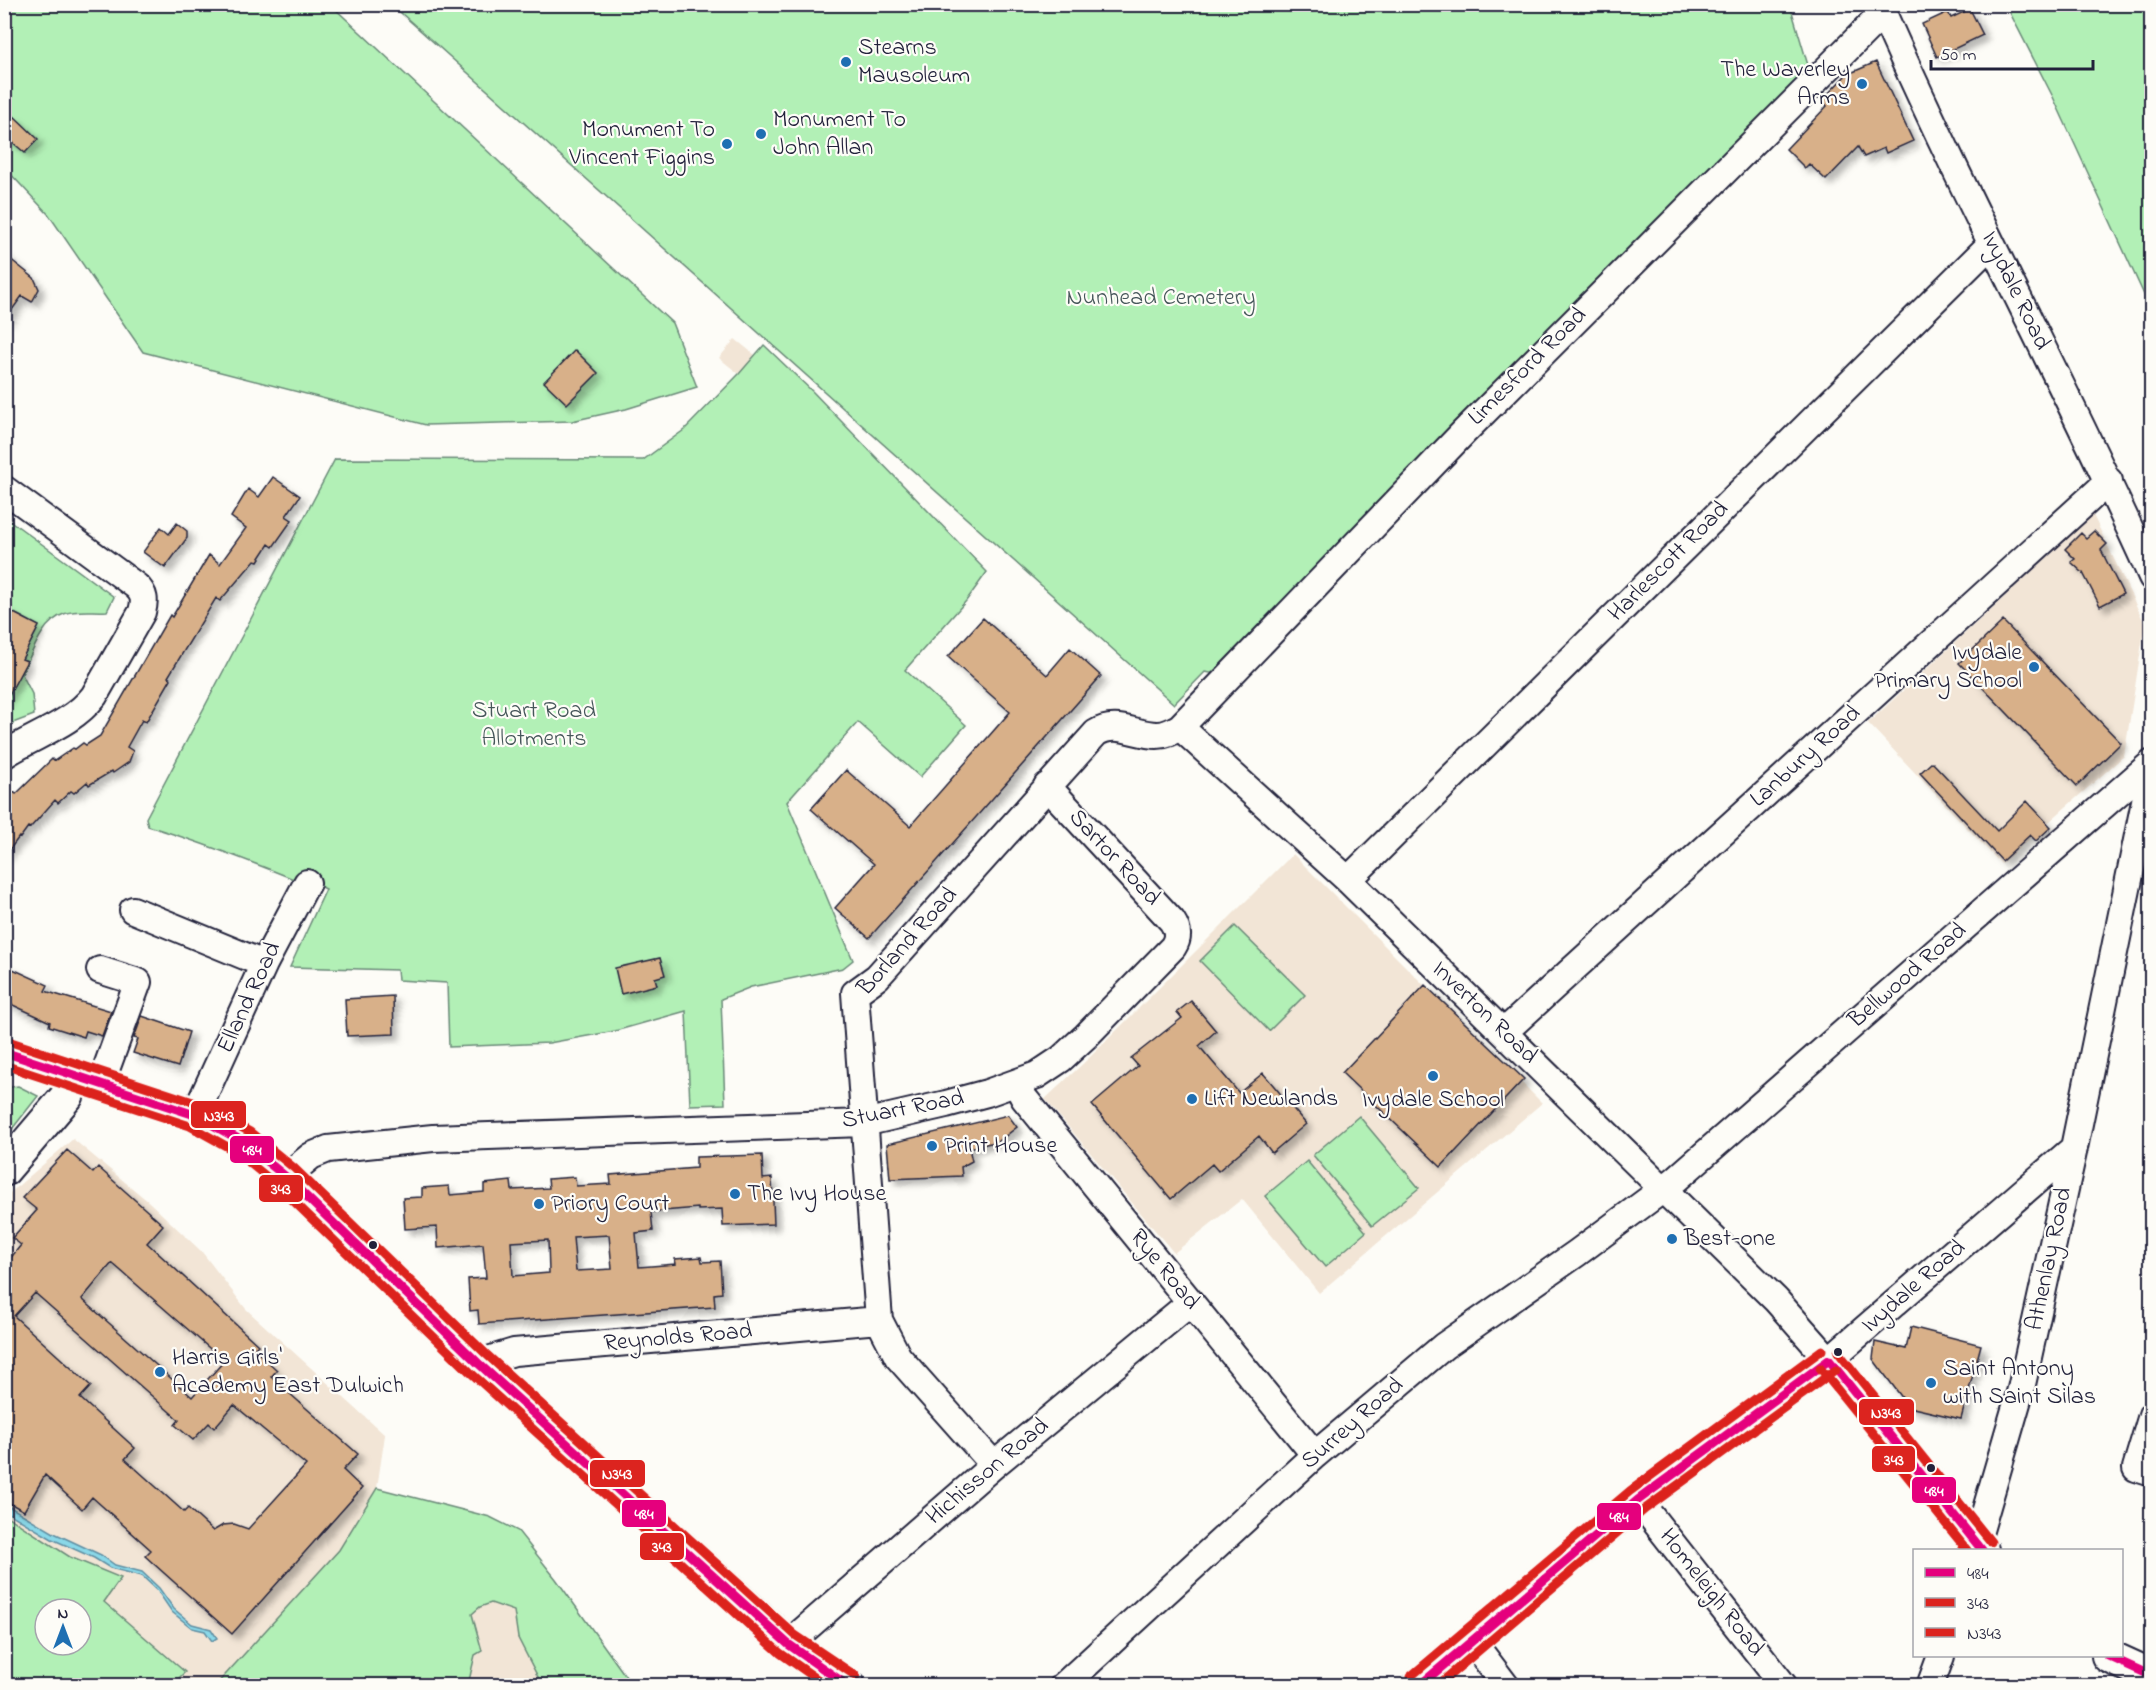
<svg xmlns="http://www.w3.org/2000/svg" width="2156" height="1690" viewBox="0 0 2156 1690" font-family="'Indie Flower',sans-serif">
  <defs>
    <filter id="shadow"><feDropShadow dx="5.5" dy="5.5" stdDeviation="3" flood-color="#0004"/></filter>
  </defs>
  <rect width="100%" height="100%" fill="#fdfcf7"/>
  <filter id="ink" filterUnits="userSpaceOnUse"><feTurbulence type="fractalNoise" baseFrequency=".0167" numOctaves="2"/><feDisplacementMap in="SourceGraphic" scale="12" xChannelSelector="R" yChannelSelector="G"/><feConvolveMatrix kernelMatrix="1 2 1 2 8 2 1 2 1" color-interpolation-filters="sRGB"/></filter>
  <g filter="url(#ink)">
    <path fill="#f2e5d6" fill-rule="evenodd" d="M735 339 755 355 739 374 719 358Z
      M2093 515 2145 624 2124 756 2001 864 1868 723Z
      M1293 854 1542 1103 1319 1293 1242 1199 1174 1253 1045 1099 1089 1058Z
      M73 1139 149 1202 202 1252 246 1309 385 1435 377 1488 339 1550 216 1685H5L4 1198ZM45 1609H81V1645H45Z
      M491 1603 514 1611 518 1638 539 1679 574 1685 468 1686 475 1655 482 1651 472 1614 480 1607Z"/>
    <path fill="#b2f0b6" stroke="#6a8978" stroke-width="1.5" fill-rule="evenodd" d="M5 5H331L672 323 697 387 626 409 572 421 426 425 143 352 49 215 5 168Z
      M392 5H1790L1813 82 1228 676 1205 672 1174 704Z
      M2006 5H2151V310L2053 97Z
      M764 345 813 392 987 572 966 601 905 670 966 725 920 777 858 722 787 802 853 960 843 968 751 987 721 999 725 1104 690 1105 686 1011 615 1031 549 1043 449 1047 447 983 398 980 397 970 290 967 326 889C315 883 303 883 291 878 244 859 197 841 148 826L146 818 335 459 643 460 684 430 739 374Z
      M5 517 114 597 107 611C94 612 76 609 64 614 41 622 32 654 22 674L32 694 34 715 5 726 4 681 14 685 27 661 22 659 39 626 5 608Z
      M1235 926 1305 995 1269 1031 1200 961Z
      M18 1086 38 1096 5 1138V1088Z
      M1359 1116 1419 1188 1372 1226 1313 1155Z
      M1307 1161 1366 1232 1325 1267 1265 1196Z
      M377 1488 490 1517 518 1531 556 1579 629 1681 628 1685H574L539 1679 518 1638 514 1611 491 1603 480 1607 472 1614 482 1651 475 1655 468 1685H216L339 1550Z
      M5 1515 70 1557 121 1578 104 1602 185 1672 172 1685H5ZM45 1609H81V1645H45Z"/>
    <path fill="#8ad8e8" stroke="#608fa3" stroke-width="1.5" d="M5 1504 54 1533 101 1555 115 1565 142 1572 159 1588 174 1609 192 1624 211 1629 217 1638 212 1641 205 1631 192 1628 172 1612 157 1590 142 1576 110 1568 94 1558 52 1539 5 1511Z"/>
    <path fill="#d8b089" stroke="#22223b" stroke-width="1.5" fill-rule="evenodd" filter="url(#shadow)" d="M1970 9 1983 35 1937 57 1922 24 1948 12 1951 18Z
      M1876 62 1913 141 1886 153 1884 148 1864 157 1858 147 1826 180 1809 164 1805 168 1786 149 1827 106 1822 100 1846 75Z
      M14 116 38 139 25 153 4 135V126Z
      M4 254 34 278 39 289 32 302 22 296 4 321Z
      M575 350 598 373 567 404 544 382Z
      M273 477 300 496 286 516 292 520 273 547 269 544 258 561 255 560 220 601 216 598 168 677 171 679 146 722 142 720 127 747 133 751 129 762 113 773 112 771 89 785 87 782 74 793 71 791 58 803 55 800 30 828 28 827 20 838 19 837 4 857V804L14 792 16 794 52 759 54 761 73 748 75 749 83 743 86 745 100 736 170 615 172 617 209 555 220 564 246 528 231 517 248 489 259 497Z
      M177 523 187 531V538L165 568 143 552 161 527 169 534Z
      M2094 531 2107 544 2101 550 2123 594 2100 606 2083 573 2071 562 2075 559 2065 549 2081 533 2086 538Z
      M4 608 39 626 22 659 27 661 4 704Z
      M983 618 1047 675 1070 648 1101 676 869 938 835 908 874 864 811 809 846 770 910 826 1010 712 948 657Z
      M2003 621 2121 743 2077 786 1959 663Z
      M1932 762 1997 831 2027 801 2051 827 2036 841 2030 835 2002 861 1920 773Z
      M660 958 665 975 655 978 657 985 621 994 615 968Z
      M4 965 48 985 45 991 111 1011 102 1036 86 1031 84 1037 49 1026 50 1022 4 1001Z
      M1425 985 1524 1079 1441 1167 1342 1073Z
      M393 996 394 1034 347 1036 345 999Z
      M1191 1001 1216 1031 1199 1046 1239 1093 1263 1073 1306 1124 1272 1153 1259 1136 1218 1171 1212 1164 1171 1199 1092 1105 1138 1066 1131 1058 1182 1018 1177 1012Z
      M142 1016 189 1032 178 1067 133 1053 138 1039 134 1038Z
      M1008 1115 1017 1127 999 1141 969 1148 972 1161 961 1167 962 1176 890 1179 887 1144Z
      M67 1150 93 1173 98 1167 163 1225 147 1243 258 1345 254 1349 277 1370 271 1377 358 1454 343 1470 362 1488 232 1634 145 1556 151 1550 92 1497 82 1509 45 1475 24 1511 4 1500V1266L21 1245 12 1238 37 1210 22 1198ZM112 1263 224 1361 192 1397 82 1299ZM35 1293 179 1420 175 1425 193 1440 209 1423 214 1428 234 1405 306 1465 248 1529 234 1524 223 1525 213 1531 188 1508 184 1512 125 1459 135 1448 80 1398 91 1386 14 1316Z
      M762 1155 763 1179 772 1178 774 1224 723 1226 722 1209 698 1210V1208L651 1212 653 1231 636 1233 639 1267 676 1264 675 1259 701 1257 702 1262 720 1261 722 1293 714 1294 715 1307 479 1324 478 1310 470 1311 468 1279 486 1278 483 1244 438 1248 437 1227 405 1229 403 1198 422 1197V1188L449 1186 450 1195 484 1192V1184L511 1181 512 1190 549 1188 548 1179 575 1177 576 1186 611 1184 610 1175 696 1168V1157ZM609 1235 612 1269 576 1271 573 1237ZM548 1240 549 1273 513 1276 511 1242Z
      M1911 1327 1981 1345 1961 1419 1909 1407 1873 1359 1875 1342 1906 1349Z"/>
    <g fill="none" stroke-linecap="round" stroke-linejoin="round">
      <defs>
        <path id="minor" d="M1879 4C1964 198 2065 384 2152 577
          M4 489 136 586C145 594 145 601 142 612L94 696C71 725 34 735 4 755
          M1180 727 1348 880 1776 1300 1829 1360 2074 1148
          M1348 880 1991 244
          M133 910 264 964
          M100 970 138 982 101 1083
          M1504 1032 2109 481
          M1016 1083 1024 1098 1315 1455
          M195 1115 264 964 307 883
          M286 1177 311 1156 328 1149 433 1138 864 1123 946 1104 987 1093 1037 1075 1061 1059 1086 1036 1173 947C1179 938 1178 930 1172 921L1047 786
          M478 1363 514 1352 879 1320
          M2152 1415 2136 1468 2152 1473
          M994 1465 898 1357 879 1320 855 993 877 977 1096 733C1116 720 1135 735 1157 735 1166 735 1173 731 1180 727L1464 432 1883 13
          M1638 1500 1784 1686
          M1976 1544 2021 1389 2074 1148 2152 767
          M1472 1641 1506 1686
          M788 1644 994 1465 1190 1303
          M1063 1686 1315 1455 1444 1346 1577 1253 1674 1181 2152 763
          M1930 1686 1941 1656"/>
        <path id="tertiary" d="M4 1052 195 1115 242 1141 286 1177 478 1363 788 1644 849 1686
          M4 1170 67 1096 75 1076
          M2108 1656 2152 1676
          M1418 1686 1638 1500 1829 1360 1982 1550"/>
      </defs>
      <use href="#minor" stroke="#22223b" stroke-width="30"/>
      <use href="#tertiary" stroke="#22223b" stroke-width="36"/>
      <use href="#minor" stroke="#fdfcf7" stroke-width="26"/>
      <use href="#tertiary" stroke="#fdfcf7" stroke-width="32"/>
      <defs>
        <path id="bus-1" d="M4 1052 195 1115 242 1141 286 1177 478 1363 788 1644 848 1686
          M1829 1360 1982 1550
          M2108 1656 2152 1676
          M1419 1686 1638 1500 1829 1360"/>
        <path id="bus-2" d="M4 1065 190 1126 235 1151 278 1186 470 1372 780 1653 827 1686
          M1820 1368 1967 1550
          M1437 1686 1645 1509 1836 1370"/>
        <path id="bus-3" d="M8 1041 199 1104 250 1132 294 1168 486 1354 795 1635 856 1676
          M1838 1352 1991 1542
          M1410 1677 1630 1491 1822 1350"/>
      </defs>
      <use href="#bus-1" stroke="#fdfcf7" stroke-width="14"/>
      <use href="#bus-2" stroke="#fdfcf7" stroke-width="14"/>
      <use href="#bus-3" stroke="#fdfcf7" stroke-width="14"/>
      <use href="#bus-1" stroke="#e5007d" stroke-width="9"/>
      <use href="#bus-2" stroke="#dc241f" stroke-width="9"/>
      <use href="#bus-3" stroke="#dc241f" stroke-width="9"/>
    </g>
  </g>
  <g fill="#1f6fb2" stroke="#fdfcf7" stroke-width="2">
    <circle cx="846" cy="62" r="6"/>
    <circle cx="1862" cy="84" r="6"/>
    <circle cx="761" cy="134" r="6"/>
    <circle cx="727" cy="144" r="6"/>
    <circle cx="2034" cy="667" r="6"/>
    <circle cx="1433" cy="1076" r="6"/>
    <circle cx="1192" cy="1099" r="6"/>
    <circle cx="932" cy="1146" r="6"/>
    <circle cx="735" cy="1194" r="6"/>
    <circle cx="539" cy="1204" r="6"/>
    <circle cx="1672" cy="1239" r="6"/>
    <circle cx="160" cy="1372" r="6"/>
    <circle cx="1931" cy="1383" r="6"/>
  </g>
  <g fill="#22223b" stroke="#fdfcf7" stroke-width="2">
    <circle cx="373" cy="1245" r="5"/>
    <circle cx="1838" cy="1352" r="5"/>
    <circle cx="1931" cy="1468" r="5"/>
  </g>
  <g text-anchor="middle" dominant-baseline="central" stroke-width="4.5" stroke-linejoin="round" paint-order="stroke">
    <g font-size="24" fill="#22223b" stroke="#fdfcf7" text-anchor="start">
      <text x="858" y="48">Stearns<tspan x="858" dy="28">Mausoleum</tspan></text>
      <text x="1850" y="70" text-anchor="end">The Waverley<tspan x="1850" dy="28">Arms</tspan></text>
      <text x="773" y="120">Monument To<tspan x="773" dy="28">John Allan</tspan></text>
      <text x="715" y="130" text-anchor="end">Monument To<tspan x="715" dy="28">Vincent Figgins</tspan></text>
      <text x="2022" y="653" text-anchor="end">Ivydale<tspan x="2022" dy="28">Primary School</tspan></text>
      <text x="1204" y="1099">Lift Newlands</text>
      <text x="1433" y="1100" text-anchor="middle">Ivydale School</text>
      <text x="944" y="1146">Print House</text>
      <text x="747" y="1194">The Ivy House</text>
      <text x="551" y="1204">Priory Court</text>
      <text x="1684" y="1239">Best-one</text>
      <text x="172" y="1358">Harris Girls'<tspan x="172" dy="28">Academy East Dulwich</tspan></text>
      <text x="1943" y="1369">Saint Antony<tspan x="1943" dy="28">with Saint Silas</tspan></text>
    </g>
    <g font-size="24" fill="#22223b" stroke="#fdfcf7">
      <text transform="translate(2015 291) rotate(64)">Ivydale Road</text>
      <text transform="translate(1528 367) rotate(-45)">Limesford Road</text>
      <text transform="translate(1669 562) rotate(-45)">Harlescott Road</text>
      <text transform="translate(1806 757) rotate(-42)">Lanbury Road</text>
      <text transform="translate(1114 858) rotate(47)">Sartor Road</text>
      <text transform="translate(908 942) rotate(-48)">Borland Road</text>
      <text transform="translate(1908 976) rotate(-41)">Bellwood Road</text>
      <text transform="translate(250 998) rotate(-65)">Elland Road</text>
      <text transform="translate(1484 1013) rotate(44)">Inverton Road</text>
      <text transform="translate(903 1110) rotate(-11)">Stuart Road</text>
      <text transform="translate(2050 1259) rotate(-78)">Athenlay Road</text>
      <text transform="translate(1164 1270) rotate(51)">Rye Road</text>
      <text transform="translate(1914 1287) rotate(-41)">Ivydale Road</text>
      <text transform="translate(678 1338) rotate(-5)">Reynolds Road</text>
      <text transform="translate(1353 1424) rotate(-41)">Surrey Road</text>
      <text transform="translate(988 1472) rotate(-40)">Hichisson Road</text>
      <text transform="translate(1711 1593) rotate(52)">Homeleigh Road</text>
    </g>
    <g font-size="24" fill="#46565a" stroke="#fdfcf7">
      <text x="1161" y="298">Nunhead Cemetery</text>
      <text x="534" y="711">Stuart Road<tspan x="534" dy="28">Allotments</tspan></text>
    </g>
  </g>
  <g stroke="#fdfcf7" stroke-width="2">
    <rect x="190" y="1100" width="57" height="29" rx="6" fill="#dc241f"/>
    <rect x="229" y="1135" width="46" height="29" rx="6" fill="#e5007d"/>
    <rect x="258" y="1174" width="46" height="29" rx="6" fill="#dc241f"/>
    <rect x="1858" y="1398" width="57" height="28" rx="6" fill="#dc241f"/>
    <rect x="1871" y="1445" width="45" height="28" rx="6" fill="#dc241f"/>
    <rect x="589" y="1459" width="57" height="29" rx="6" fill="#dc241f"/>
    <rect x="1911" y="1476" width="46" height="28" rx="6" fill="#e5007d"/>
    <rect x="621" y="1499" width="46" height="29" rx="6" fill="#e5007d"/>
    <rect x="1596" y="1502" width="46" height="29" rx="6" fill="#e5007d"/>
    <rect x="639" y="1532" width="46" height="29" rx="6" fill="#dc241f"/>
  </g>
  <g font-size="16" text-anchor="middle" font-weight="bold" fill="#fff">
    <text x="219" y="1121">N343</text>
    <text x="252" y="1155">484</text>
    <text x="281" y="1194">343</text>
    <text x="1886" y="1418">N343</text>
    <text x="1894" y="1465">343</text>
    <text x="617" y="1479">N343</text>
    <text x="1934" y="1496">484</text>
    <text x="644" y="1519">484</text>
    <text x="1619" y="1522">484</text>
    <text x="662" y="1552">343</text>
  </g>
  <rect width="2156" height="1690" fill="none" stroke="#fdfcf7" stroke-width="24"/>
  <rect x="12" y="12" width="2132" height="1666" fill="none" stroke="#22223b" stroke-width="2" filter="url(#ink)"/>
  <rect x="1913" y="1549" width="210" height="108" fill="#fdfcf7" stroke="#a5a5ac" stroke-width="1.5"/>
  <rect x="1925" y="1568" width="30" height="9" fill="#e5007d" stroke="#a5a5ac" stroke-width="1.5"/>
  <text x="1967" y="1579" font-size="18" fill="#22223b">484</text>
  <rect x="1925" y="1598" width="30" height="9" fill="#dc241f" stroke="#a5a5ac" stroke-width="1.5"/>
  <text x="1967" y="1609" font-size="18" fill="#22223b">343</text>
  <rect x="1925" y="1628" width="30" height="9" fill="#dc241f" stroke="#a5a5ac" stroke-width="1.5"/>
  <text x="1967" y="1639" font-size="18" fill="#22223b">N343</text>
  <g transform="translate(63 1627)"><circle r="28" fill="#fdfcf7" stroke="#a5a5ac" stroke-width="1.5"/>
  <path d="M0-4.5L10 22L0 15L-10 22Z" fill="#1f6fb2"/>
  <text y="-9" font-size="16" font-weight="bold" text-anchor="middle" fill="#22223b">N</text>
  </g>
  <path d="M1931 60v9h162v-9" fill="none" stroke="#22223b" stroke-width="3"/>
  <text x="1940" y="60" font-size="18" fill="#22223b" stroke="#fdfcf7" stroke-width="4.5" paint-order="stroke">50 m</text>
</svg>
